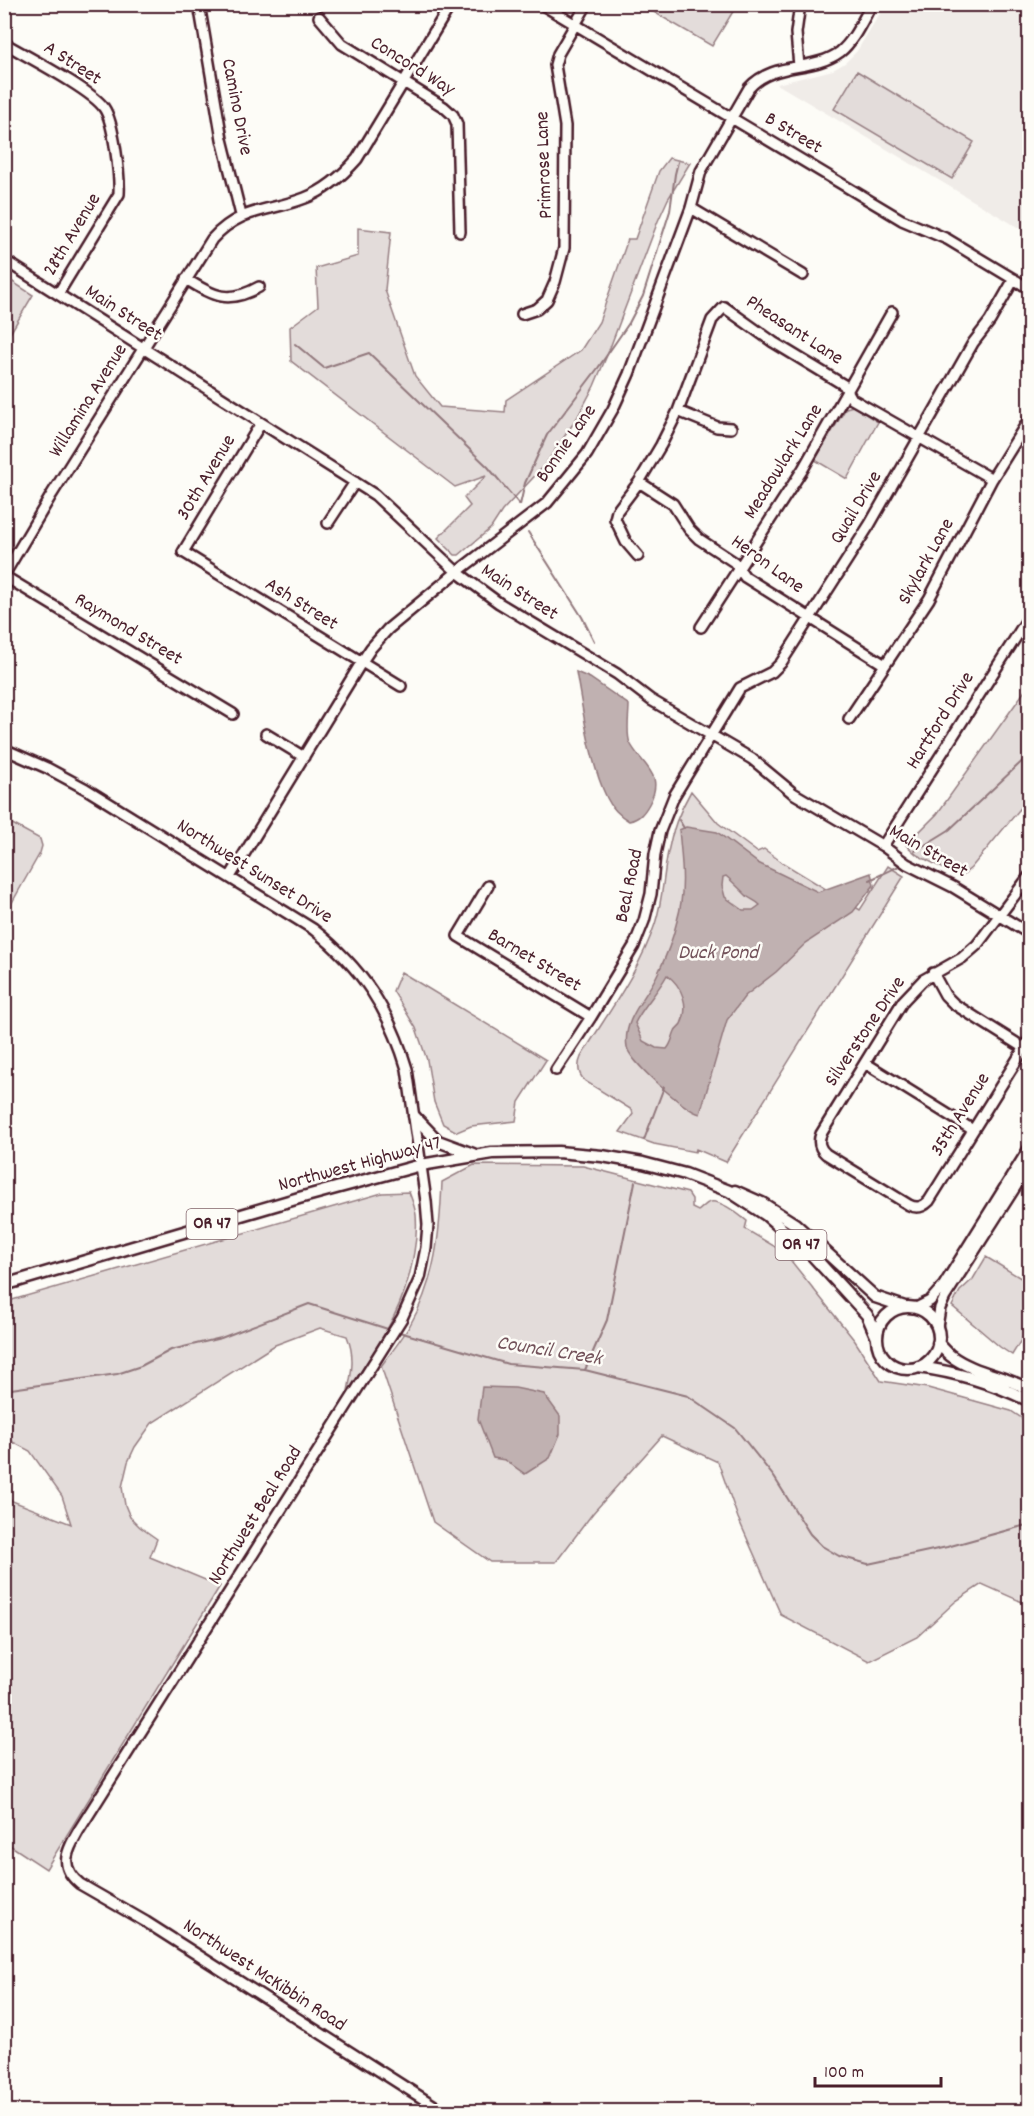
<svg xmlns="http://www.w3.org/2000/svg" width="1034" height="2116" viewBox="0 0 1034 2116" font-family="Dekko,sans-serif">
  <rect width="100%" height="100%" fill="#fdfcf7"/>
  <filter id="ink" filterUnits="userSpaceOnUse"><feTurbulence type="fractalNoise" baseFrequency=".0167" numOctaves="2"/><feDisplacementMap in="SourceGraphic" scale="12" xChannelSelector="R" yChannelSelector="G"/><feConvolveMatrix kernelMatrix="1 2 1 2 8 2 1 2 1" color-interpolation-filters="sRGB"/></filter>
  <g filter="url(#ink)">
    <path fill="#f0ece8" d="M885 5H1029V234L777 84 833 70 845 63 857 51Z"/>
    <path fill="#e3dcda" stroke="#967e82" stroke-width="1.5" d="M656 5V4L737 5 712 46 652 11Z
      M857 71 974 142 952 179 834 109Z
      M669 158 690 163 668 199 658 221 608 353 594 386 577 418 545 465 502 511 491 528 459 555H455L438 538 470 506 464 498 486 476 455 487 291 361 290 327 318 306 316 268 358 256V228L391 232 385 290 415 376 440 407 505 412 506 400 581 350 599 322 628 239H635L659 171Z
      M5 277 33 295 5 342Z
      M853 406 878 422 847 479 815 460 846 408Z
      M1029 685V798L971 868 960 877 917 855 906 845 937 814Z
      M691 791 718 823 757 852 764 849 783 863 860 910 888 866 904 876 726 1162 696 1149 695 1152 654 1144 620 1132 633 1114 632 1110 585 1081C578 1074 577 1066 581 1057 607 1014 639 972 655 924 663 900 663 876 668 852 672 830 680 810 691 791Z
      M5 820 40 839 42 846 40 853 5 915Z
      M401 972 546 1060 519 1102 516 1121 471 1126 457 1132 443 1124 434 1102 427 1060 416 1028 393 991Z
      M474 1165 583 1166 688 1193 692 1199V1208L698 1211C701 1209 706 1203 710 1202 720 1199 739 1215 747 1221L745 1229 784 1252 855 1341 881 1381 928 1388 1011 1411 1029 1423V1605L982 1584 956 1601 917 1637 869 1661 781 1615 738 1518 718 1462 662 1436 593 1513 556 1562H490L433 1522 381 1366C391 1353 402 1339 410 1325 436 1280 440 1232 442 1182Z
      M409 1192C412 1200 415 1207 416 1215 417 1227 416 1241 414 1252 406 1308 378 1345 348 1391 352 1371 355 1356 347 1336L320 1328 275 1345 152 1423 135 1447 128 1462 122 1487 125 1505 130 1517 140 1527 157 1539 150 1557 220 1586 46 1869 5 1842V1498L71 1524 62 1496 30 1451 5 1438V1302L382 1193Z
      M986 1257 1029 1283V1327L1012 1355 1000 1347 952 1306 960 1291 973 1279Z"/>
    <path fill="#c0b1b1" stroke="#91777b" stroke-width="1.5" fill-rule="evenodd" d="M576 672 590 678 629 705C629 715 626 734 630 743 642 766 666 774 649 804 644 813 639 819 629 821 620 816 611 807 607 798 590 764 583 710 576 672Z
      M686 827 717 832 758 863 818 892 871 873 874 885 853 912 806 943 776 972 745 996 727 1020 700 1114C686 1112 629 1061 627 1047 622 1019 648 996 658 973 666 957 673 938 677 921 686 891 682 861 679 830ZM726 876C734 883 741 890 748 897 752 900 756 901 760 905L753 910H743L725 897 722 886 723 877ZM667 975C682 986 690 1006 681 1024 679 1027 676 1028 675 1031 672 1038 672 1043 667 1049L656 1048 643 1041 635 1023C643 1006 658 992 667 975Z
      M482 1387 515 1388 544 1394 560 1416V1434L550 1458 525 1474 505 1460 493 1458 478 1419Z"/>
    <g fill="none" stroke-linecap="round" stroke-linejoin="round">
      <path stroke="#91777b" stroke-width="2" d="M295 344 324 368 369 353 488 467 520 505
        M520 505 525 483 547 435 598 368 629 323 643 296 670 211 675 174 678 162
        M528 532 582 617 594 641
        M679 820 684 828
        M915 851 949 830 1030 754
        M870 880 899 866
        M644 1140 664 1087
        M396 1331 508 1364 585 1370 688 1396 735 1428 774 1477 810 1534 822 1546 839 1556 868 1564 947 1547 1030 1524
        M585 1370 607 1320 635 1182
        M4 1390 117 1374 141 1366 171 1350 221 1338 309 1304 391 1330"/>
      <defs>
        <path id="minor" d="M199 4 222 139 241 215
          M541 4 902 220 947 239 1030 289
          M319 17 342 44 444 107 453 115 457 124 460 232
          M4 43C26 56 92 90 104 108 114 122 120 177 119 194L58 294
          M799 66 796 33 800 4
          M691 208 803 275
          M4 260 375 495 457 572 499 603 617 674 651 700 752 759 793 793 883 846 907 864 953 887 1030 934
          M186 279C214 297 229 304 259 287
          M522 314 537 309 547 300 555 282 564 248 565 126 555 65 558 54 587 4
          M678 411 717 427 731 428
          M261 423 183 552 401 686
          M639 482 673 504 689 529 699 539 734 562 745 577 885 665
          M328 523 355 482
          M638 556 626 542 615 519 617 511 639 482 661 445 678 411 712 320 724 307 773 342 844 385 852 399 992 479
          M4 575 52 494 212 239C241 207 269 212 305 198 326 190 342 176 357 159L451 4
          M4 576 233 714
          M701 627 803 469 892 312
          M849 719 929 599 992 479 1030 418
          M266 734 304 757
          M4 749 47 768 86 789 313 929C362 968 389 1009 407 1069L426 1201 428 1225 426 1248 420 1278 402 1318 79 1830C67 1851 58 1866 80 1884L146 1922 444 2112
          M883 846 1030 615
          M1030 875 977 945 962 958 923 980 903 1001 821 1134C818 1142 819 1148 826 1154L909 1205C917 1209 923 1207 929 1201L1030 1039
          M230 877 361 663 371 648 388 629 457 572 547 503 587 454 613 409 629 374 691 208 701 171 749 88C773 61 813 72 840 52 854 41 863 19 872 4
          M488 886 458 936 591 1017
          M933 973 945 995 954 1004 1024 1048
          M865 1063 973 1130
          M556 1070 591 1017 634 946 644 921 651 894 655 854 660 831 674 796 740 688 772 672 781 663 870 524 973 343 990 321 1014 279
          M916 1308 930 1301 944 1285 1030 1147
          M937 1327 940 1308 945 1297 1030 1164"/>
        <path id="major" d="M414 1116 438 1141 473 1154
          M735 1191 762 1203 795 1224 875 1297 905 1307
          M4 1285 299 1198 421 1165 492 1153 558 1152 602 1156 643 1163 685 1174 729 1191 766 1215 812 1255 867 1315 877 1338
          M877 1338a31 31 0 1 1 62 0a31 31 0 1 1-62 0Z
          M938 1343C942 1347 947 1353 951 1356 974 1373 1005 1376 1030 1390
          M918 1367C957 1372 995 1384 1030 1401"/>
      </defs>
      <use href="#minor" stroke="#4a1f2b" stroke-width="14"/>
      <use href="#major" stroke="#4a1f2b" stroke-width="15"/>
      <use href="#minor" stroke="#fdfcf7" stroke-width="9"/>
      <use href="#major" stroke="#fdfcf7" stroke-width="10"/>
    </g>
  </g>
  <g text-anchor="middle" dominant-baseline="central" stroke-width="5" stroke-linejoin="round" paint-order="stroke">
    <g fill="#fdfcf7" stroke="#806168" stroke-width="1.5">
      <rect x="186.5" y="1209" width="51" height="30" rx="4.5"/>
      <rect x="775.5" y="1230" width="51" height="30" rx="4.5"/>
    </g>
    <g font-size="18" font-weight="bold" fill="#4a1f2b">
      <text x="212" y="1224">OR 47</text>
      <text x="801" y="1245">OR 47</text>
    </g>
    <g font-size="20" fill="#4a1f2b" stroke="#fdfcf7">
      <text transform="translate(72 64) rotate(33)">A Street</text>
      <text transform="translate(412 67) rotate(32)">Concord Way</text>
      <text transform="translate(236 107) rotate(79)">Camino Drive</text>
      <text transform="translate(793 134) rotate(31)">B Street</text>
      <text transform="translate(545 165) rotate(-92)">Primrose Lane</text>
      <text transform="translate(73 235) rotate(-59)">28th Avenue</text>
      <text transform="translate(123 314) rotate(33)">Main Street</text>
      <text transform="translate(794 331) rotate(33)">Pheasant Lane</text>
      <text transform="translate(89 401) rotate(-58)">Willamina Avenue</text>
      <text transform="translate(567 444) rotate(-55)">Bonnie Lane</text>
      <text transform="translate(784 462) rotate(-58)">Meadowlark Lane</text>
      <text transform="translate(207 478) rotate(-59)">30th Avenue</text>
      <text transform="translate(857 508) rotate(-59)">Quail Drive</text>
      <text transform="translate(927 562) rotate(-61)">Skylark Lane</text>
      <text transform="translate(767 565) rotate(36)">Heron Lane</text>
      <text transform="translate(519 593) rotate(33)">Main Street</text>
      <text transform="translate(301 605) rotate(32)">Ash Street</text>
      <text transform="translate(128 630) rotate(31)">Raymond Street</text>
      <text transform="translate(941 721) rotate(-58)">Hartford Drive</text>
      <text transform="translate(928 852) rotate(30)">Main Street</text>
      <text transform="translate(254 872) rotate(32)">Northwest Sunset Drive</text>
      <text transform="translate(630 886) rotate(-78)">Beal Road</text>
      <text transform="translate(534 961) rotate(31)">Barnet Street</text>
      <text transform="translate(866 1032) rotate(-56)">Silverstone Drive</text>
      <text transform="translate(961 1115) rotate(-58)">35th Avenue</text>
      <text transform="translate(360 1165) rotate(-15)">Northwest Highway 47</text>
      <text transform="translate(256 1516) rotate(-58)">Northwest Beal Road</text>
      <text transform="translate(264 1976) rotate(33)">Northwest McKibbin Road</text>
    </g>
    <g font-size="21" font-style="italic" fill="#73525a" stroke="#fdfcf7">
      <text x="718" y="954">Duck Pond</text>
      <text transform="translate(549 1352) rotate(9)">Council Creek</text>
    </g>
  </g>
  <rect width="1034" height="2116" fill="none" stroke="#fdfcf7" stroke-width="24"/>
  <rect x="12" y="12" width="1010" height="2092" fill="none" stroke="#4a1f2b" stroke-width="2" filter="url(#ink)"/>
  <path d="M815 2077v9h126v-9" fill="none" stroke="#4a1f2b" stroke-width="3"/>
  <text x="824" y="2077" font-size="18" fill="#4a1f2b" stroke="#fdfcf7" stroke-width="4.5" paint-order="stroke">100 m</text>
</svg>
